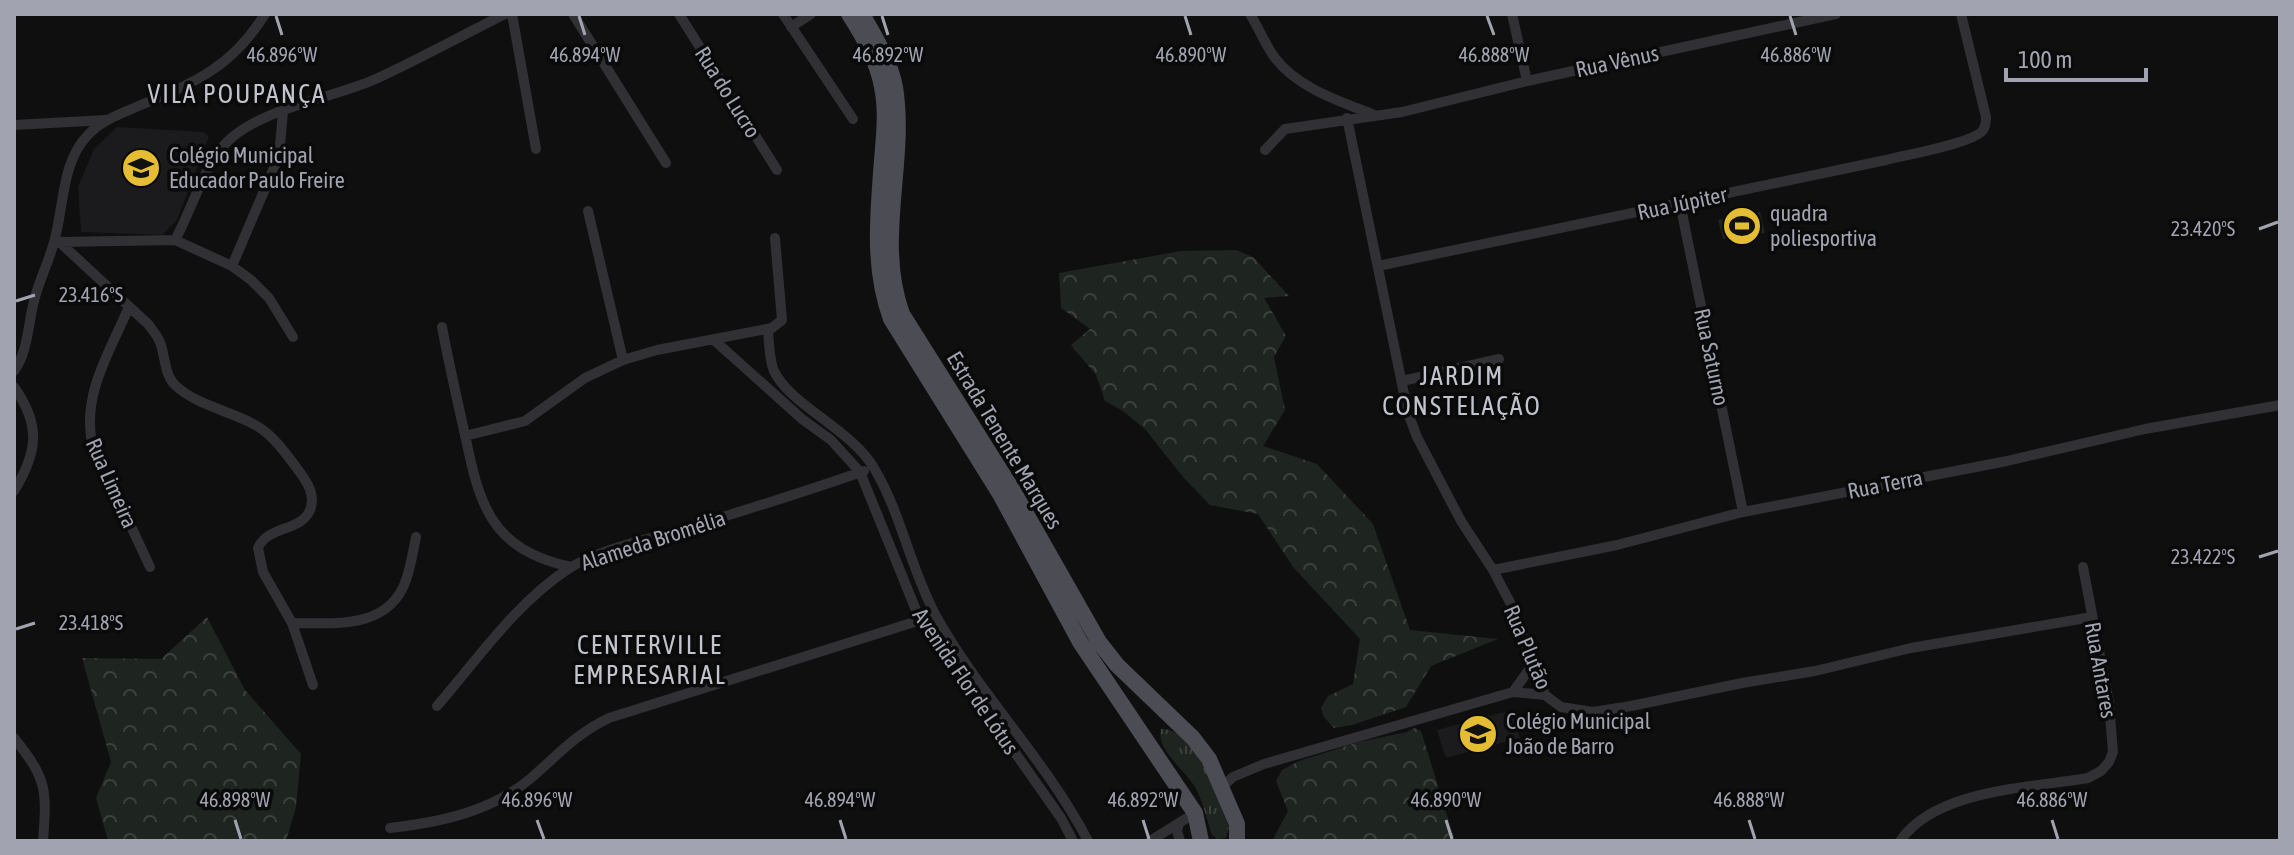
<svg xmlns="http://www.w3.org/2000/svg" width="2294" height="855" viewBox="0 0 2294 855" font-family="'Asap Condensed',sans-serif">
  <defs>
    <pattern id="grass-tufts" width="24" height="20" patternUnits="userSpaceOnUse" patternTransform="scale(2)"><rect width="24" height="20" fill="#1e241f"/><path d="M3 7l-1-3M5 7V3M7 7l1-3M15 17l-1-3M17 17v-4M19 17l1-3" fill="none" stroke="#3c413d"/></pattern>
    <pattern id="forest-crowns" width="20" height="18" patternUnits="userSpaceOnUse" patternTransform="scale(2)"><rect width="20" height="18" fill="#1e241f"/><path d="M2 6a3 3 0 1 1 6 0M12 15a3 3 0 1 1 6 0" fill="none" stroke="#3c413d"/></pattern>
  </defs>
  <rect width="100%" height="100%" fill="#0f0f10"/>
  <path fill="#1b1b1d" d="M117 127 203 132 209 136 177 220 162 235 81 232 78 187 94 149Z
    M1511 710 1520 738 1446 758 1437 730Z"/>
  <path fill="url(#grass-tufts)" d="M1161 729C1196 727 1218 800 1229 827L1226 838 1217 839 1212 835C1207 820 1203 801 1195 787 1186 771 1155 749 1161 729Z"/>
  <path fill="url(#forest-crowns)" d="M1236 250 1253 257 1289 296 1264 298 1286 336 1274 357 1285 410 1263 446 1317 464 1373 524 1410 630 1498 639 1431 666 1406 707 1352 725 1334 728 1324 717 1321 708 1328 696 1353 684 1360 639 1293 567 1258 514 1210 505 1183 477 1145 429 1123 411 1105 401 1096 375 1071 345 1090 329 1061 308 1059 273 1181 251Z
    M207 617 245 690 301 754 296 807 286 841H108L96 798 111 762 82 658 161 659Z
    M1414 728 1421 731 1455 841H1272L1288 811 1276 781 1282 770 1299 761 1359 742 1407 732Z"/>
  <path fill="#1e241f" d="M1760 212 1765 233 1723 239 1718 220Z"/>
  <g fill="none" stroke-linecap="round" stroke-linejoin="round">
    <path stroke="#303035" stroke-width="10" d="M512 14 536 149
      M573 14 666 163
      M679 14 777 170
      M783 14 853 119
      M1250 14C1259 28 1265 45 1275 58 1298 88 1339 101 1372 114
      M1512 14 1527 81
      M791 27 811 14
      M1347 118 1408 413 1417 437 1461 521 1493 570 1514 610 1545 695 1561 707 1593 712 1631 706 1742 683 1815 671 1911 648 2092 617
      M14 125 106 120
      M1265 150 1285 129 1402 112 1527 81 1836 14
      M1680 203 1743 512
      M588 211 623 360
      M55 238 148 324C153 331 159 337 161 345 165 358 165 375 175 385 197 406 232 411 257 426 274 436 287 455 299 471 307 482 316 495 310 510 301 532 268 525 258 548L263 572 292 623 313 685
      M175 240C191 211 204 166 226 143 260 108 335 98 378 78 421 58 463 35 505 14
      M60 242 175 240 232 266 251 280 269 298 293 337
      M232 266 279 156 283 112
      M1378 266 1886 160C1904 155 1975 143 1983 130 1986 126 1986 121 1986 117L1961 14
      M129 307C110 351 82 394 92 443L150 567
      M442 327C449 364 457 399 465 435 480 507 491 549 571 567
      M768 329C769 342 769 359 774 371 790 405 851 429 874 468 901 513 910 567 935 614 979 694 1046 760 1088 841
      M714 340 802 419 831 440 860 472 920 620 1016 754 1061 818 1073 841
      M14 371C28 352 28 324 34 301 39 280 50 260 55 238 64 205 62 161 88 135 101 120 123 113 141 105 196 82 232 67 265 14
      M1402 381 1499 359
      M14 387C41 425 38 452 14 491
      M465 436 525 421 585 378 623 360 657 350 772 328 782 320 775 238
      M1493 570 1617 545 1743 512 2007 461 2145 429 2280 405
      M292 623C334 623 389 630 406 580 411 566 413 551 416 537
      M1513 692 1545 695
      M437 706C477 660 516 603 568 569 600 549 641 541 677 531 739 512 802 493 864 471
      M14 738C47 779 47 789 43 841
      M1222 787 1233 777 1264 764 1513 692 1533 664
      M1179 824 1177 831 1180 841
      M390 828C441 822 490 812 530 779 558 755 574 735 609 718L924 619
      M1150 841 1195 813
      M1900 841C1936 789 2030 788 2088 778L2101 771 2109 762 2113 752 2109 703 2083 567"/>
    <path stroke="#4c4d54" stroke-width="16" d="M849 14C863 36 877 60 882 87 887 111 884 136 882 160 878 215 872 267 891 319L1000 494 1080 642 1195 813 1201 841
      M862 14C875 37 890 61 895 87 907 163 875 239 902 314L1012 489 1099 642 1117 665 1193 738 1209 759 1237 824V841"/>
  </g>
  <path fill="none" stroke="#a1a4b0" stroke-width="3" d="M276 16 282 35M579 16 585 35M882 16 888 35M1185 16 1191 35M1487 16 1494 35M1790 16 1796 35M2259 229 2278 222M16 301 35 295M2259 557 2278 551M16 629 35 623M235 820 241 839M537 820 544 839M840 820 846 839M1143 820 1149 839M1446 820 1452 839M1749 820 1755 839M2052 820 2058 839"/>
  <defs>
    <symbol id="school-disc" viewBox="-11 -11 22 22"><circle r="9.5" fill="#e5bd32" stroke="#0a0a0b"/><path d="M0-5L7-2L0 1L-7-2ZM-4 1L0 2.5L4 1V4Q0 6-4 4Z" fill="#111"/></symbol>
    <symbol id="stadium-disc" viewBox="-11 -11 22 22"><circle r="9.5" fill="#e5bd32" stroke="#0a0a0b"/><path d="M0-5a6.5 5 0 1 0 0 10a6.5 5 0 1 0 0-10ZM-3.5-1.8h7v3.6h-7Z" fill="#111"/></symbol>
  </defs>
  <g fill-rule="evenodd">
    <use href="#school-disc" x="119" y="146" width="44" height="44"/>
    <use href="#stadium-disc" x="1720" y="204" width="44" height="44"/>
    <use href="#school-disc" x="1456" y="712" width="44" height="44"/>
  </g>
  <g text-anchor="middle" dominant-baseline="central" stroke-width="7" stroke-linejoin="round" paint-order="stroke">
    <g font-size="22" fill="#a1a4b0" stroke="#0a0a0b">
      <text transform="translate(1617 61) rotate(-12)">Rua Vênus</text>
      <text transform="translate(728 92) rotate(58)">Rua do Lucro</text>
      <text transform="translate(1682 203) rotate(-12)">Rua Júpiter</text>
      <text transform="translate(1712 357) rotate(78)">Rua Saturno</text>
      <text transform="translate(1005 440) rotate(59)">Estrada Tenente Marques</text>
      <text transform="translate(112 483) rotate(66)">Rua Limeira</text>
      <text transform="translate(1885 484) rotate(-11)">Rua Terra</text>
      <text transform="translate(653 540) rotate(-18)">Alameda Bromélia</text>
      <text transform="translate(1528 647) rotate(67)">Rua Plutão</text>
      <text transform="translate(2101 670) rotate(80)">Rua Antares</text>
      <text transform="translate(966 681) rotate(56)">Avenida Flor de Lótus</text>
    </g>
    <g font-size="22" fill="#a1a4b0" stroke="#0a0a0b" text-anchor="start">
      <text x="169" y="155">Colégio Municipal<tspan x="169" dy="25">Educador Paulo Freire</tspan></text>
      <text x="1770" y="213">quadra<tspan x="1770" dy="25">poliesportiva</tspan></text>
      <text x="1506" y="721">Colégio Municipal<tspan x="1506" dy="25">João de Barro</tspan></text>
    </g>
    <g font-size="26" letter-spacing="2" fill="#c1c3cd" stroke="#0a0a0b">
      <text x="237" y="94">VILA POUPANÇA</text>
      <text x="1462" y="376">JARDIM<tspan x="1462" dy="30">CONSTELAÇÃO</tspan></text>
      <text x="650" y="645">CENTERVILLE<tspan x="650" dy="30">EMPRESARIAL</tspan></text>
    </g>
  </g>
  <g font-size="20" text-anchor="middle" fill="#a1a4b0" stroke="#0a0a0b" stroke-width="7" stroke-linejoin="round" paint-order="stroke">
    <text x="282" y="62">46.896°W</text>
    <text x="585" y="62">46.894°W</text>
    <text x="888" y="62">46.892°W</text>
    <text x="1191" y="62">46.890°W</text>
    <text x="1494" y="62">46.888°W</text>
    <text x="1796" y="62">46.886°W</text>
    <text x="2203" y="236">23.420°S</text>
    <text x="91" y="302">23.416°S</text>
    <text x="2203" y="564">23.422°S</text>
    <text x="91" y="630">23.418°S</text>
    <text x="235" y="807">46.898°W</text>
    <text x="537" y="807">46.896°W</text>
    <text x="840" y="807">46.894°W</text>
    <text x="1143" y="807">46.892°W</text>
    <text x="1446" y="807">46.890°W</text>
    <text x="1749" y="807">46.888°W</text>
    <text x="2052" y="807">46.886°W</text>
  </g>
  <rect width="2294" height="855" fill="none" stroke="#a1a4b0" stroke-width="32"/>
  <path d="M2006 68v12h140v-12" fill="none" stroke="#a1a4b0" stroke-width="4"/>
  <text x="2018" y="68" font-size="24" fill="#a1a4b0" stroke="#0a0a0b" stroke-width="6" paint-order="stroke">100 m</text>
</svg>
